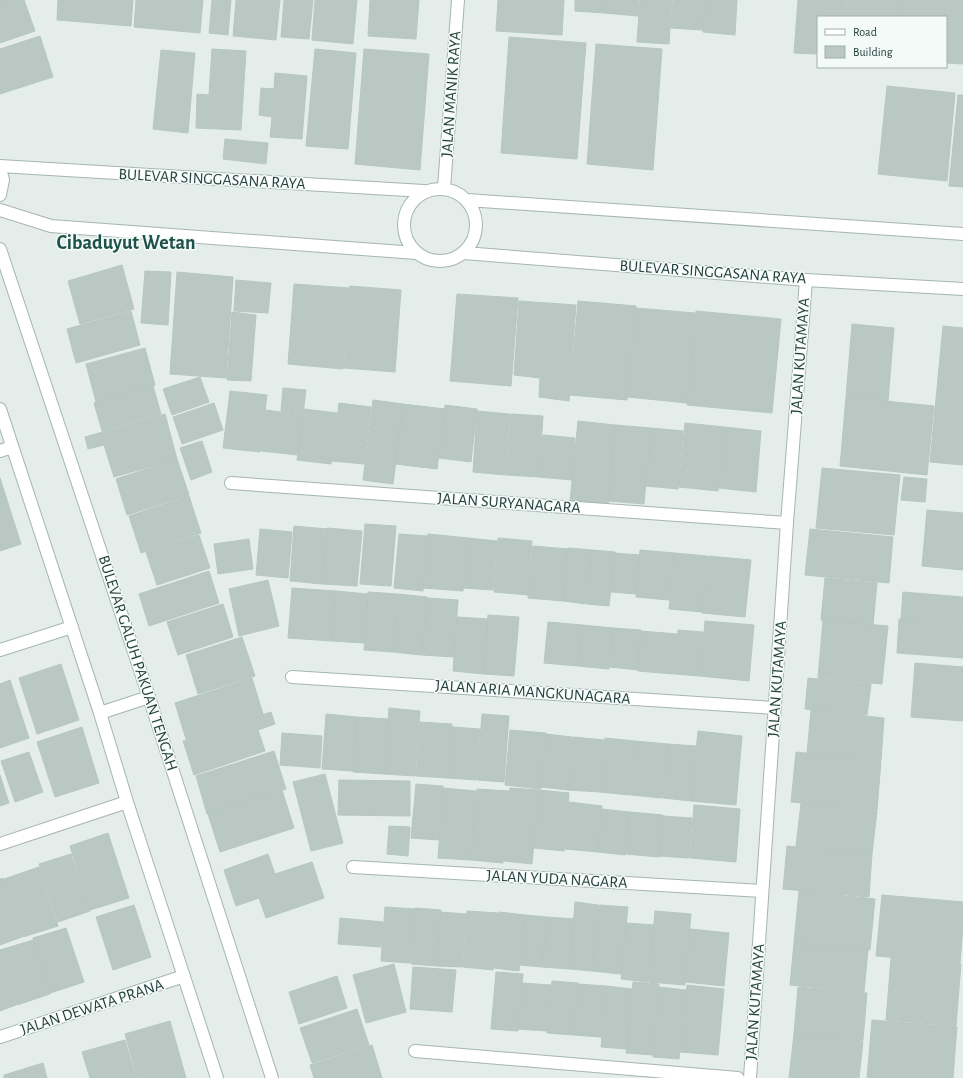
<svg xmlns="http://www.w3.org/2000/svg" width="963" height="1078" viewBox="0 0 963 1078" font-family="'Alegreya Sans',sans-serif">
  <rect width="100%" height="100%" fill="#e4edea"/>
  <path fill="#b9c8c3" stroke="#b6c7c2" d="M0 0H24L35 31 0 43Z
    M58 0H133L131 26 57 20Z
    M136 0H203L200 33 134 27Z
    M212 0H231L228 35 209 33Z
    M236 0H280L276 40 233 36Z
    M284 0H313L309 39 281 37Z
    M315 0H357L353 44 312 40Z
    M370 0H419L416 39 368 36Z
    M498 0H564L562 35 496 31Z
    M575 0H605L604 13 575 11Z
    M605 0H639L638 16 604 13Z
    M640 0H672L669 44 637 42Z
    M673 0H705L703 30 671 28Z
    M705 0H737L735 35 703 32Z
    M798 0H846L845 17H818V54L794 53Z
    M847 0H898L897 17H846Z
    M898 0H949L946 51V17H897Z
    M950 0H963V64L946 63Z
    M40 36 53 77 0 94V49Z
    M509 37 586 43 577 159 501 153Z
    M596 44 662 49 653 170 587 164Z
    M212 49 246 51 241 130 196 128 197 94 209 95Z
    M315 49 356 53 348 149 306 146Z
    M364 49 429 54 420 170 355 164Z
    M161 50 195 53 188 133 153 129Z
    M275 73 307 76 302 139 270 137 272 117 259 115 261 88 274 89Z
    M887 86 955 93 947 181 878 174Z
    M958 95H963V187L949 186Z
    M225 139 268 143 266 164 223 159Z
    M122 265 134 309 80 324 68 281Z
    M145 271 171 272 168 325 141 323Z
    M177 272 233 277 226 378 170 374Z
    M236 280 271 283 268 313 234 311Z
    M294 284 349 288 343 369 288 364Z
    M350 286 401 290 395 372 344 368Z
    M457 294 518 298 511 386 450 381Z
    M519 301 576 305 569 401 539 397 540 378 514 375Z
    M578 301 636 306 627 400 570 395Z
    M636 308 695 313 687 403 628 397Z
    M131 311 140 345 76 363 67 329Z
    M696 311 781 319 772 413 687 405Z
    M232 312 256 315 251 381 227 380Z
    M852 324 894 328 888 401 846 397Z
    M943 326 963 328V465L930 462Z
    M145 348 155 385 96 402 86 364Z
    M200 377 209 402 172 415 163 389Z
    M153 386 161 414 102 431 94 403Z
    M283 388 306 390 303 414 281 411Z
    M230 391 267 395 260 452 223 448Z
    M846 397 934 406 927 475 840 466Z
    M373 400 403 404 393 484 363 480Z
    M214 403 223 430 182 444 173 417Z
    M339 403 371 407 364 464 332 461Z
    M403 404 445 409 437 469 395 464Z
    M445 405 477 409 471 462 439 458Z
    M304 409 337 413 331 464 297 460Z
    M266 410 303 415 298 455 261 451Z
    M477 411 510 414 505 475 473 472Z
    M165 414 177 459 114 477 104 445 88 449 85 437Z
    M511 414 543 416 539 477 506 475Z
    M578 421 615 425 608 504 570 501Z
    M685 423 724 427 718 491 679 487Z
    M615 425 651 428 644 504 608 501Z
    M724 427 761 431 756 492 719 488Z
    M651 428 683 431 678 489 646 486Z
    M543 435 575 438 572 480 539 477Z
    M202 441 212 472 191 480 180 448Z
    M177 459 189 495 127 515 116 479Z
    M822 468 900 475 894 535 816 528Z
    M904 477 927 479 925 502 901 500Z
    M0 478 21 544 0 551Z
    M189 496 201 533 141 553 129 516Z
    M927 510 963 513V570L922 566Z
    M365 524 396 526 391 586 360 584Z
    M294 526 327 529 322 584 290 581Z
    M327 528 362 531 357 586 322 584Z
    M260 529 292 532 288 578 256 575Z
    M810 529 893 537 889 583 805 575Z
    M399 534 427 536 423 591 394 588Z
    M428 534 468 538 463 591 423 588Z
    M199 535 210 568 157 585 146 552Z
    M468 538 497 541 493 590 464 588Z
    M498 538 532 541 528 595 494 592Z
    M249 539 253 569 218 574 214 544Z
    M533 546 568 549 563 601 528 598Z
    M568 548 592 550 586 604 563 601Z
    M592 550 615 552 609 606 587 604Z
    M640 550 674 553 669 600 636 597Z
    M614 553 640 555 636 594 611 592Z
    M674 553 707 556 702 612 669 609Z
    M708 556 751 560 745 617 702 613Z
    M209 571 219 603 149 626 139 594Z
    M825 578 877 583 873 625 821 620Z
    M268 580 279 626 239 636 229 589Z
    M292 588 336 591 332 641 288 638Z
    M336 591 368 594 364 643 332 641Z
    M368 592 397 594 393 652 364 650Z
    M903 592 963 597V624L901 619Z
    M398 594 427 597 422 655 393 652Z
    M427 598 458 600 454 657 422 655Z
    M223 604 233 637 178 655 167 622Z
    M488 615 519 617 514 676 484 674Z
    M457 617 488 619 484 674 453 671Z
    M899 619 963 625V658L897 653Z
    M823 620 888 626 882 684 818 678Z
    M705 621 754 625 749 681 700 676Z
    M548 622 582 625 578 666 544 663Z
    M582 625 613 628 609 669 578 666Z
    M613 628 641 630 638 670 610 667Z
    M678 630 703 632 700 676 674 674Z
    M641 631 677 634 673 674 638 671Z
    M242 637 255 676 198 694 186 655Z
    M915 663 963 667V721L911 717Z
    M61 664 79 720 37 734 19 678Z
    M252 678 263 714 186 739 175 703Z
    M808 678 871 684 867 715 805 709Z
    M10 680 29 738 0 748V684Z
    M389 708 420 711 415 776 384 774Z
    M811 710 884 718 881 760 807 753Z
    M271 712 275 724 258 730 265 751 194 775 183 741Z
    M326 714 357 717 353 771 322 769Z
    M482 714 509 716 504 782 477 780Z
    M357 717 388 719 384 774 353 772Z
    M420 722 452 724 448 778 416 776Z
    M82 727 99 783 55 797 37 742Z
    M452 727 480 729 476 780 448 778Z
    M510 730 546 733 541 789 505 785Z
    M698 731 742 736 736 805 691 801Z
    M282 733 322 736 320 768 280 765Z
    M546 734 572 737 568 790 541 787Z
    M573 737 604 740 600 792 568 790Z
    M605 738 635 741 630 795 600 792Z
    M635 741 668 744 662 798 631 795Z
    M668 744 696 746 691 801 663 798Z
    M274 751 286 789 207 814 196 776Z
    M29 752 43 792 15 802 1 761Z
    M796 752 881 761 877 810 791 802Z
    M325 774 343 843 311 851 293 782Z
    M0 775 9 803 0 806Z
    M339 780 410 781V816L338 815Z
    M416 784 443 786 439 840 411 838Z
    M443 788 476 791 471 860 438 858Z
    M510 788 539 790 532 864 504 861Z
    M477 789 509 791 503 863 471 860Z
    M282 790 294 828 220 852 208 814Z
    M539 790 569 793 564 851 534 848Z
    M569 802 602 806 598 852 565 849Z
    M801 803 877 811 872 854 796 846Z
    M694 805 740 809 736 862 690 858Z
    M602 809 629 812 625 855 598 852Z
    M629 812 663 815 659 857 626 854Z
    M663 816 692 818 689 858 659 856Z
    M389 826 410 827 408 856 387 854Z
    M108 833 129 898 90 910 70 846Z
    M787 846 872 854 869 897 783 889Z
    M71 854 90 911 58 922 39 864Z
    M268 854 275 874 312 862 324 898 266 918 259 898 236 906 224 870Z
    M39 867 58 926 23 937 4 879Z
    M3 878 22 937 0 945V879Z
    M799 891 875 899 870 950 794 943Z
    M882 895 963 902V926L960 963 876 956Z
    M575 902 598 905 592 971 570 969Z
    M134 905 151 957 113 970 96 917Z
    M599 905 628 907 621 974 592 971Z
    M385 907 415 909 410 963 381 961Z
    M415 908 441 910 437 966 411 964Z
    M467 911 498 913 493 970 463 967Z
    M655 911 691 914 685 985 649 982Z
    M441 912 466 914 462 967 437 966Z
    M499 912 525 915 519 971 494 968Z
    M525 915 547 917 542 967 520 965Z
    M547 917 574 919 570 969 542 967Z
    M340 918 383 922 381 947 338 944Z
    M626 923 654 925 648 982 621 979Z
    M66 928 84 982 50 993 33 938Z
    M690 929 729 933 724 986 686 982Z
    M33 940 50 994 17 1005 0 953V950Z
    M794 943 868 950 864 992 790 985Z
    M0 955 16 1005 0 1011Z
    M891 958 961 964 956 1026 886 1020Z
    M394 964 406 1012 366 1023 353 975Z
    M413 967 456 970 452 1012 410 1009Z
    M496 972 523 974 518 1031 491 1029Z
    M337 976 347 1008 299 1024 289 992Z
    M552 981 578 983 573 1035 547 1033Z
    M633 982 659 984 653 1055 626 1053Z
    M522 983 551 985 547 1031 518 1029Z
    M578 984 606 986 601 1037 573 1035Z
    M687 985 724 989 718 1055 680 1052Z
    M606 986 632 989 627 1049 601 1047Z
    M659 987 686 990 679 1059 653 1057Z
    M798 987 867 993 863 1040 794 1034Z
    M357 1009 369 1045 312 1063 300 1028Z
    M872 1020 957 1027 953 1078H867Z
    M170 1021 186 1078H137L125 1034Z
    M794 1034 863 1041 859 1078H789Z
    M125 1040 136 1078H90L82 1052Z
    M372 1045 382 1078H314L310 1065Z
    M43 1063 47 1078H4V1075Z"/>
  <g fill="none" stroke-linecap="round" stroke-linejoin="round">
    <defs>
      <path id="minor" d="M0 166 66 170 424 191
        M0 168 3 180 0 195
        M444 188 458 0
        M404 225a36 36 0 1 1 72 0a36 36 0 1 1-72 0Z
        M467 200 963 234
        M0 210 51 226 416 253
        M0 249 149 697 272 1078
        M464 253 806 280 963 289
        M0 409 100 713 127 802 217 1078
        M0 451 12 447
        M231 483 787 523
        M0 650 72 627
        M292 677 775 708
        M100 713 149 697
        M0 844 127 802
        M353 867 762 891
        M0 1037 184 976
        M415 1051 738 1078
        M750 1078 787 523 806 280"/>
    </defs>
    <use href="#minor" stroke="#a6b5b2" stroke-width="14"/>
    <use href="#minor" stroke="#fff" stroke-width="12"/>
  </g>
  <g text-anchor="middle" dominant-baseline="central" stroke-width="3" stroke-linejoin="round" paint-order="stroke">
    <g font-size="16" fill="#233f3b" stroke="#f4faf8">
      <text transform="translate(451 94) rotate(-86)">JALAN MANIK RAYA</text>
      <text transform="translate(212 179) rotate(3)">BULEVAR SINGGASANA RAYA</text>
      <text transform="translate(713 272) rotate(4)">BULEVAR SINGGASANA RAYA</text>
      <text transform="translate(800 356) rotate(-86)">JALAN KUTAMAYA</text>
      <text transform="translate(509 503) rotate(4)">JALAN SURYANAGARA</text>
      <text transform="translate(138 663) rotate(72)">BULEVAR GALUH PAKUAN TENGAH</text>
      <text transform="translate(777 679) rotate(-86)">JALAN KUTAMAYA</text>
      <text transform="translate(533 692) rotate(4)">JALAN ARIA MANGKUNAGARA</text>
      <text transform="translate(557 879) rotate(3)">JALAN YUDA NAGARA</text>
      <text transform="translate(755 1002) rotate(-86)">JALAN KUTAMAYA</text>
      <text transform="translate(92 1007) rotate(-18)">JALAN DEWATA PRANA</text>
    </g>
    <g font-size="20" font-weight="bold" fill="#1f514b" stroke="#f4faf8">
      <text x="126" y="243">Cibaduyut Wetan</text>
    </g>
  </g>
  <rect x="817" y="16" width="130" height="52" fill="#f4faf8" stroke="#a0afac"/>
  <rect x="825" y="29" width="20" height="6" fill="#ffffff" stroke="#a0afac"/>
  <text x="853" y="36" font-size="12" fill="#233f3b">Road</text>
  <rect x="825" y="46" width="20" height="12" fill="#b9c8c3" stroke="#a0afac"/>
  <text x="853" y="56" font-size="12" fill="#233f3b">Building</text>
</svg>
